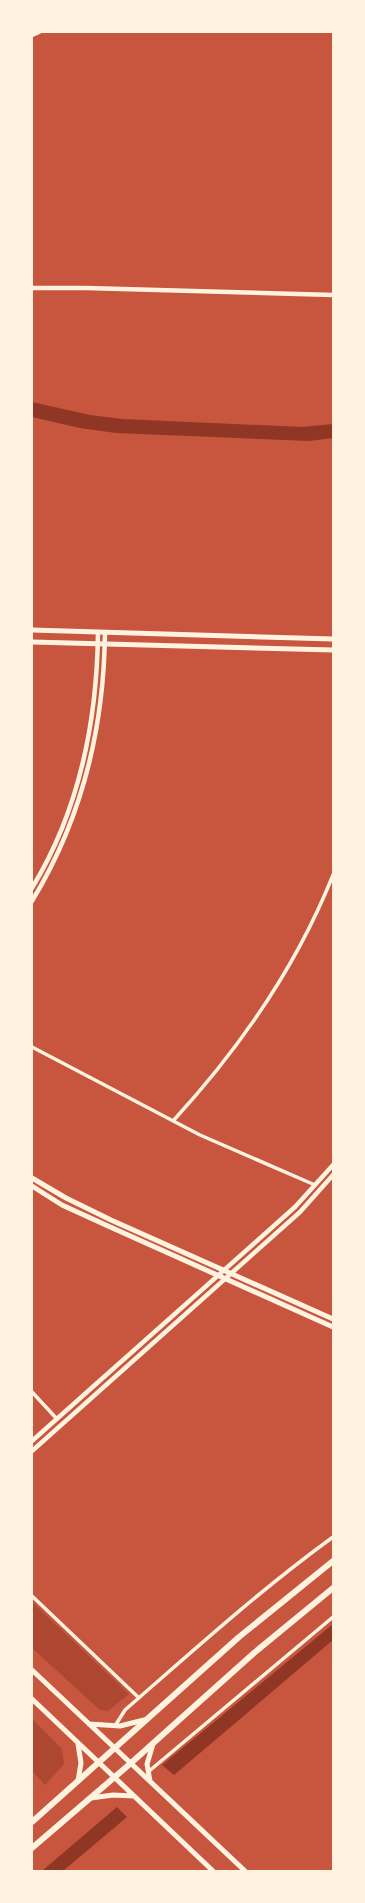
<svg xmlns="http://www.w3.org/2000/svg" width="365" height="1903" viewBox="0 0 365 1903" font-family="Karla,sans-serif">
  <rect width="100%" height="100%" fill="#c8553d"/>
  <path fill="#ae4732" d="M32 1602 129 1694 108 1711 100 1710 32 1648Z
    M32 1719 62 1749 64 1764 45 1785 32 1771Z"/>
  <path fill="#8f3625" d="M32 402 90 415 122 419 302 427 333 424V438L309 441 116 433 80 428 32 417Z
    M333 1624V1640L174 1775 162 1765Z
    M117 1807 127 1817 63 1871H42Z"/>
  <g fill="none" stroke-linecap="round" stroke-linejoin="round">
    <path stroke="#fff3e0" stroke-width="3.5" d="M32 1047 200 1135 315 1185
      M173 1121C240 1048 296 968 333 875
      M32 1392 57 1419
      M32 1596 139 1698
      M115 1726 125 1710C194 1650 260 1590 333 1537
      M148 1772 333 1617"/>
    <path stroke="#fff3e0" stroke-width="4.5" d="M32 35 39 32
      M32 288H86L333 295
      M32 888C79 811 97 721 98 632
      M32 901C82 819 104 728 105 632
      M32 1441 295 1207 333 1165
      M32 1451 300 1212 333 1175"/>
    <path stroke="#fff3e0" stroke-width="5" d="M32 630 333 639
      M32 642 333 650
      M32 1178 66 1198 111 1220 333 1319
      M32 1186 62 1205 108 1226 333 1327
      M32 1670 245 1871
      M32 1699 213 1871
      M89 1724 120 1726 144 1720
      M78 1781 81 1763 78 1744
      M150 1781 147 1764 153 1744
      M91 1798 113 1795 134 1796"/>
    <path stroke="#fff3e0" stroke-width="6" d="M32 1822 239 1637 333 1561
      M32 1848 131 1763 254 1653 333 1588"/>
  </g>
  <rect width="365" height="1903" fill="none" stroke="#fff3e0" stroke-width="66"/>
</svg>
